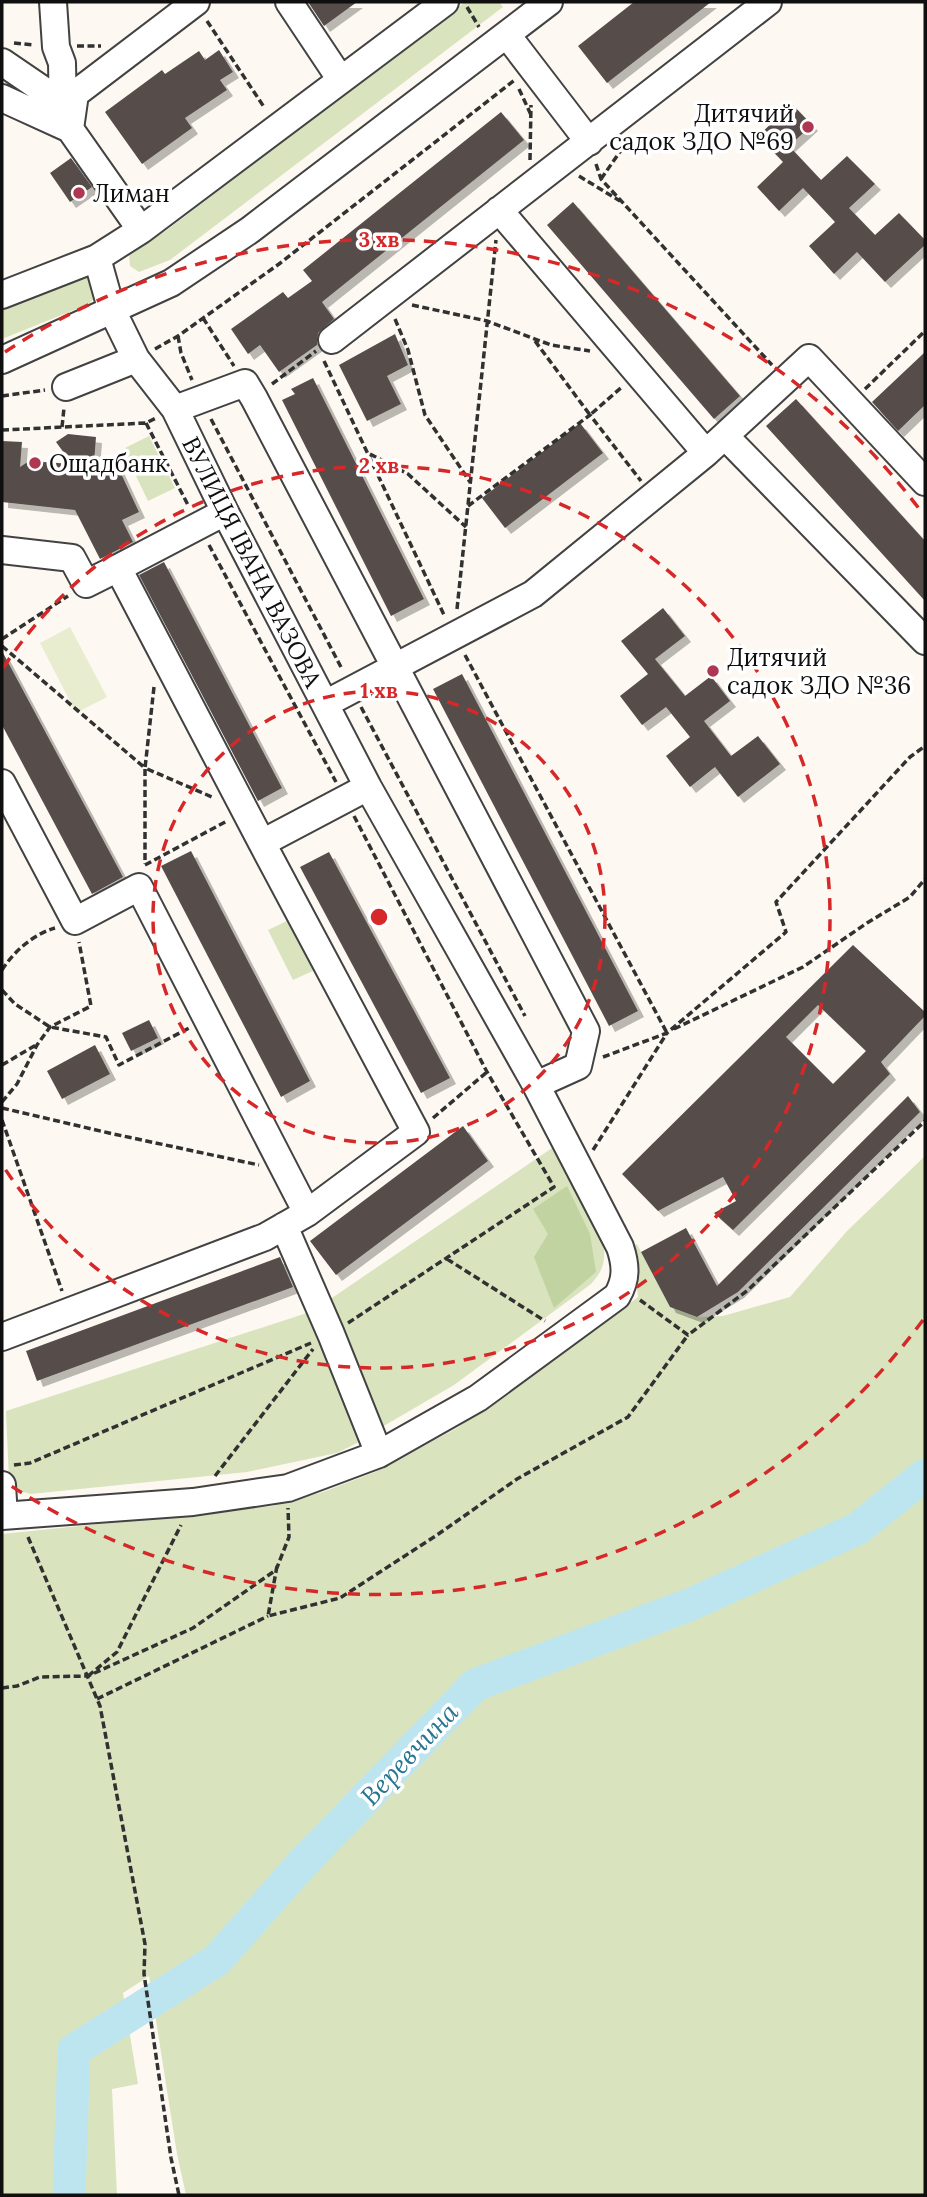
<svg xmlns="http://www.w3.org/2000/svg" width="927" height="2197" viewBox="0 0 927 2197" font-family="Lora,serif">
  <defs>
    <filter id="shadow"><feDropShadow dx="6" dy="6" stdDeviation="0" flood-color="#0004"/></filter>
  </defs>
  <rect width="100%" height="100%" fill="#fdf9f2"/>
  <path fill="#d9e4bf" d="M465 2H499L503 7 170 260 139 272 130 266 129 254 133 251 167 230Z
    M84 278H90L97 295 89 304 2 339V309Z
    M149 436 175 488 148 501 123 449Z
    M293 918 317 969 293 980 268 930Z
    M555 1146 603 1242C606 1260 604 1270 591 1284L454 1385 382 1427 326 1302Z
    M925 1156V2195H186L177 2154 149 1976 123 1993 138 2084 112 2089 117 2195H2V1534L273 1506 323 1492 375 1472 457 1428 638 1297 632 1247 637 1244 670 1307 697 1317 723 1316 790 1297 847 1231Z
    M316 1310 361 1441 337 1453 247 1472 31 1494 15 1490 9 1481 6 1411Z"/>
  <path fill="#c0d3a0" d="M567 1186 590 1234 596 1272 554 1308 534 1257 548 1234 533 1209Z"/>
  <path fill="#e8edd0" d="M70 627 107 697 76 713 40 643Z"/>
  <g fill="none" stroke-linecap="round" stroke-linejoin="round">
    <path stroke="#bde5ef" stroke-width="33" d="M69 2195 74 2050 217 1960 301 1865 475 1685 689 1605 857 1529 925 1475"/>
  </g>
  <path fill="#564e4c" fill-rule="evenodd" filter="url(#shadow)" d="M308 2H357L324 26Z
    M634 2H711L607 83 578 46Z
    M219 50 233 72 220 80 227 90 185 118 192 128 142 164 105 112 162 70 165 74 199 51 205 60Z
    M792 104 812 125 789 146 821 180 847 156 875 184 849 208 875 235 899 213 925 240V245L885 282 857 252 834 274 809 246 835 222 803 188 779 211 757 187 783 162 758 136Z
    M501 112 524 140 322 302 334 319 318 333 317 345 279 372 260 345 248 354 231 329 283 292 288 298 312 281 303 270Z
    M71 158 92 187 70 202 50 173Z
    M573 202 740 396 714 419 547 225Z
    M395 334 408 365 387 376 401 404 367 421 339 365Z
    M925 352V405L898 431 872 402Z
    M313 378 424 599 391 616 282 400 295 394 291 389Z
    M796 399 925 541V601L766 426Z
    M580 423 603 453 505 528 482 498Z
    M68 434 96 437 94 463 117 465 139 512 122 520 133 542 100 559 75 510 2 502V441L22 442 20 467 29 461 72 464 56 442Z
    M164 562 282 788 258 801 139 575Z
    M663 608 685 636 655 659 685 696 711 676 730 701 704 721 731 756 758 736 780 764 738 797 715 767 690 787 666 756 690 737 666 707 642 725 620 696 648 674 621 641Z
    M2 651 123 877 92 894 2 725Z
    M462 674 638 1011 609 1026 433 689Z
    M191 851 310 1081 281 1097 161 866Z
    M329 852 450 1078 421 1093 300 867Z
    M853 945 925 1012V1016L881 1062 890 1074 733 1230 714 1213 736 1201 723 1177 658 1211 622 1174ZM818 1005 866 1051 833 1084 786 1037Z
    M149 1020 158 1038 131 1051 122 1033Z
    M95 1045 110 1074 62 1099 47 1071Z
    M908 1096 920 1112 738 1292 697 1317 670 1307 641 1252 686 1228 717 1286Z
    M463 1126 488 1161 336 1275 310 1241Z
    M280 1257 293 1287 37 1381 26 1351Z"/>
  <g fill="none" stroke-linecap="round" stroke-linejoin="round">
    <defs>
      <path id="minor" d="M53 2 56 47 62 63 63 115
        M289 2 341 80
        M507 35 589 142
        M2 62 49 94 64 119
        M2 98 70 129
        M141 230 70 129 75 94 196 2
        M2 295 97 258 141 230 445 2
        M332 340 768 2
        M2 360 171 283 250 230 549 2
        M66 387 136 359
        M175 409 245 383 254 398 586 1031 578 1066 536 1085
        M725 436 925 641
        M706 453 809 358 925 482
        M225 512 118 568 262 843 368 787
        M2 550 72 558 86 584 118 568
        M325 704 533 594 706 453 499 210
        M2 783 75 921 139 887 307 1213 416 1132 262 843
        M284 1226 331 1334 379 1454
        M2 1337 265 1237 307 1213
        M2 1485 4 1516
        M2 1516 193 1502 288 1488 379 1454 478 1398 617 1296C627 1279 626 1265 620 1247L536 1085 368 787 225 512 175 409 136 359 111 308 97 258"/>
    </defs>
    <use href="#minor" stroke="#424242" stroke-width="30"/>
    <path stroke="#313131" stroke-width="3.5" stroke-dasharray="7 3.5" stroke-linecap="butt" d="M467 7 479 27
      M207 21 264 107
      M14 43 34 45
      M77 46H101
      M519 89 532 117
      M530 160 531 105
      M596 164 601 179 772 365
      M579 176 620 201
      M601 179 626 143
      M412 305 487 321 551 345 590 351
      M203 318 234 366
      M395 319 408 350 425 415 470 482
      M178 336 181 353 192 380
      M535 341 590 415 623 386
      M155 349 178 336 279 264 516 79
      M324 361 445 617
      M272 384 316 351
      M865 389 925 331
      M2 396 45 390
      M211 419 342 669
      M146 423 189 507
      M62 427 64 408
      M2 430 146 423 156 418
      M370 454 408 474 466 527
      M468 506 590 415 641 481
      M209 545 336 782
      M457 609 496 240
      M2 639 68 596
      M2 646 145 768V864
      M465 655 667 1033
      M154 687 145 768 212 797
      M361 707 525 1016
      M145 865 227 821
      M2 970C14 951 34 934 55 928
      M2 990 15 1004 50 1027 106 1037 119 1065 189 1028
      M674 1029 803 967 867 923 910 897 925 879
      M603 1057 667 1033 786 932 776 902 910 757 925 746
      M2 1065 36 1045
      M2 1102 17 1084 37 1045 50 1027 91 1006 79 942
      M2 1108 109 1133 259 1165
      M433 1118 487 1072
      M2 1120 62 1291
      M593 1150 667 1033
      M447 1259 545 1321
      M640 1300 688 1335 748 1290 925 1121
      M348 1323 554 1187 487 1072 354 816
      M14 1465 30 1463 311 1343
      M215 1476 313 1349
      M28 1537 100 1706 145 1944 144 1974 171 2158 179 2195
      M277 1566 268 1616 340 1598 437 1535 517 1479 628 1417 688 1335
      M88 1676 117 1652 181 1525
      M2 1688 17 1686 40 1677 88 1676 193 1628 276 1570 289 1537 288 1508
      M97 1699 268 1616"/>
    <use href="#minor" stroke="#fff" stroke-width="26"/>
  </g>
  <g fill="none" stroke="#d62828" stroke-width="3.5" stroke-dasharray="12 9">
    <circle cx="379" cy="917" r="226"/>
    <path d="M3 668A451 451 0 1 1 3 1166"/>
    <path d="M923 1320A677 677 0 0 1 5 1482M5 352A677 677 0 0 1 923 514"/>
  </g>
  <g fill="#ae3852" stroke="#fff" stroke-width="2.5">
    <circle cx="808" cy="127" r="7"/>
    <circle cx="79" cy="193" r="7"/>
    <circle cx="35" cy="463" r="7"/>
    <circle cx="713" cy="671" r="7"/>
  </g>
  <g text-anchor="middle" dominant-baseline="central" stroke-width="7" stroke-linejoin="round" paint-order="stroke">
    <g font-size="24" fill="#0f0f0f" stroke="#fff" text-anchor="start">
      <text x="794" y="113" text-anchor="end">Дитячий<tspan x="794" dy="28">садок ЗДО №69</tspan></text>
      <text x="93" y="193">Лиман</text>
      <text x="49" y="463">Ощадбанк</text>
      <text x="727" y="657">Дитячий<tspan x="727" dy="28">садок ЗДО №36</tspan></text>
    </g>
    <g font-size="24" fill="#0f0f0f" stroke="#fff">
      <text transform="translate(252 562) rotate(63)">ВУЛИЦЯ ІВАНА ВАЗОВА</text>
    </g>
    <g font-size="26" font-style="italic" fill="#277591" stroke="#fff">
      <text transform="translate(409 1754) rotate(-47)">Веревчина</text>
    </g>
  </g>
  <circle cx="379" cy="917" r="10" fill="#d62828" stroke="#fff" stroke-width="3.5"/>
  <g font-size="21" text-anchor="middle" font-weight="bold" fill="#d62828" stroke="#fff" stroke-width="7" stroke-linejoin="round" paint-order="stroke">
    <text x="379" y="247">3 хв</text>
    <text x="379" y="473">2 хв</text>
    <text x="379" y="698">1 хв</text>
  </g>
  <rect width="927" height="2197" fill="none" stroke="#0f0f0f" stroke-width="7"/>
</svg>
